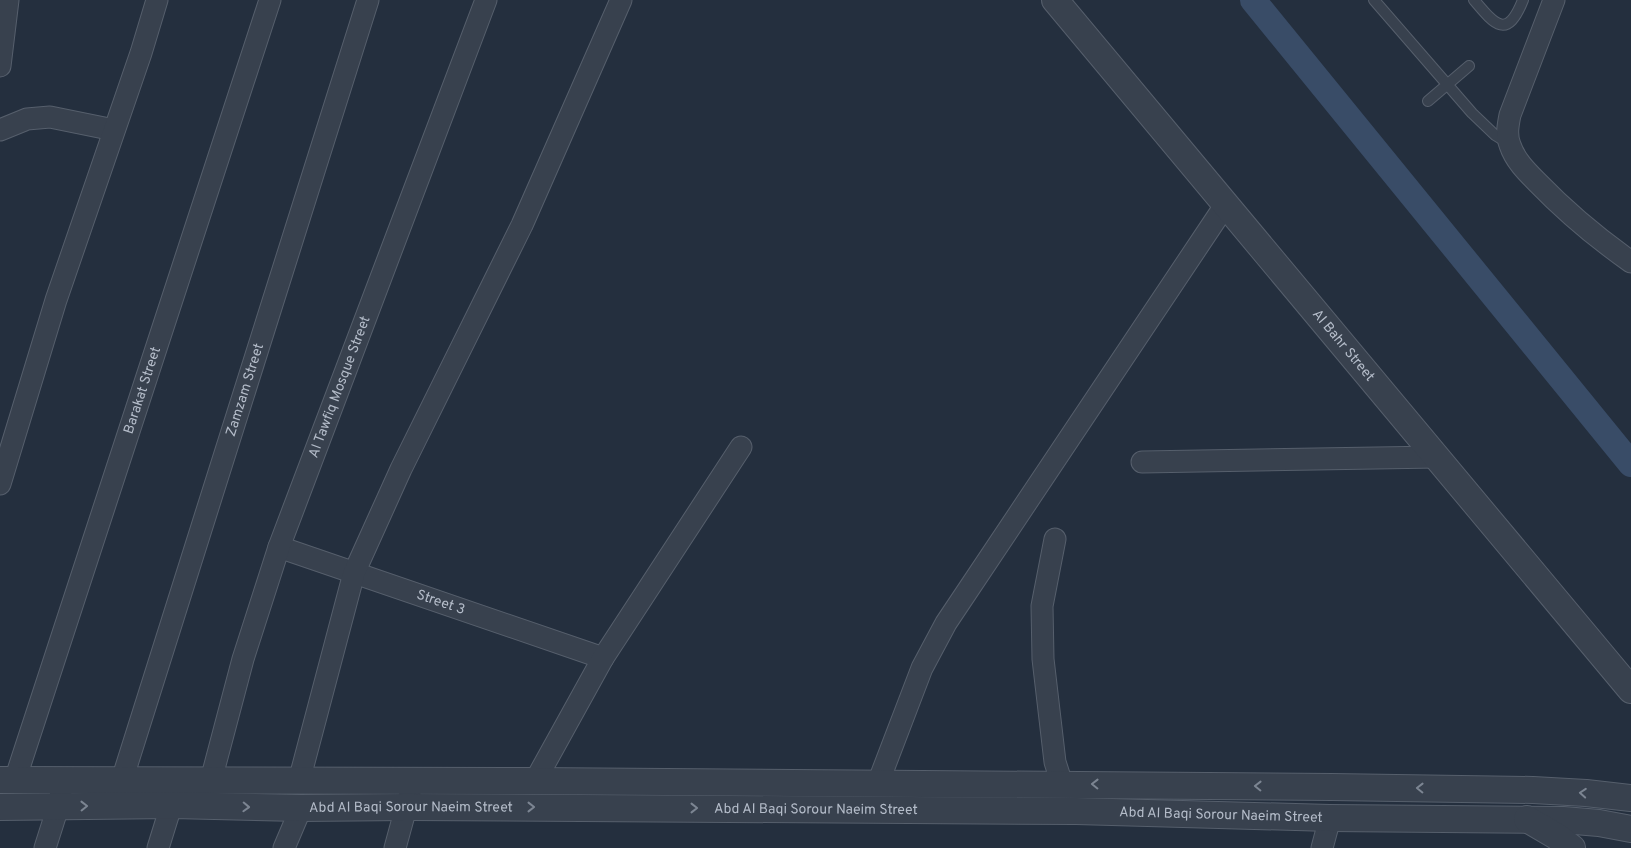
<svg xmlns="http://www.w3.org/2000/svg" width="1631" height="848" viewBox="0 0 1631 848" font-family="Overpass,sans-serif">
  <rect width="100%" height="100%" fill="#242f3e"/>
  <g fill="none" stroke-linecap="round" stroke-linejoin="round">
    <path stroke="#394c67" stroke-width="26" d="M1253 0 1631 464"/>
    <defs>
      <path id="service" d="M1374 0 1472 113 1495 135 1508 143
        M1474 0C1495 25 1507 40 1523 0
        M1428 101 1469 66"/>
      <g id="minor">
        <path d="M1554 0 1510 115C1508 125 1506 135 1510 145 1515 160 1526 171 1537 182 1566 212 1597 238 1631 262"/>
        <path d="M0 66 8 0"/>
        <path d="M0 130 27 119 50 117 114 130"/>
        <path d="M1142 462 1437 457"/>
        <path d="M0 484 56 300 141 53 157 0"/>
        <path d="M1055 539 1042 606 1043 659 1055 762 1062 784"/>
        <path id="s1" d="M279 547 603 658"/>
        <path id="s2" d="M15 780 270 0"/>
        <path id="s3" d="M122 780 368 0"/>
        <path id="s4" d="M211 780 243 659 279 547 486 0"/>
        <path d="M299 781 354 573 401 469 522 225 621 0"/>
        <path d="M535 781 603 658 741 447"/>
        <path d="M878 783 922 668 946 623 1226 204"/>
        <path d="M45 848 58 807 61 792"/>
        <path d="M158 848 176 790"/>
        <path d="M284 848 301 808"/>
        <path d="M395 848 410 793"/>
        <path d="M1322 848 1330 818"/>
      </g>
      <g id="tertiary">
        <path id="s5" d="M1055 0 1631 690"/>
        <path d="M0 780 535 781 1332 787 1533 790 1586 793 1631 798"/>
        <path id="s6" d="M0 807 173 805 301 808 407 807 1076 811 1330 818 1563 820 1599 823 1631 829"/>
        <path d="M1527 819 1556 836 1572 848"/>
      </g>
    </defs>
    <use href="#service" stroke="#565f6c" stroke-width="12"/>
    <use href="#minor" stroke="#565f6c" stroke-width="23"/>
    <use href="#tertiary" stroke="#565f6c" stroke-width="28"/>
    <use href="#service" stroke="#38414e" stroke-width="10"/>
    <use href="#minor" stroke="#38414e" stroke-width="21"/>
    <use href="#tertiary" stroke="#38414e" stroke-width="26"/>
  </g>
  <defs><path id="oneway-chevron" d="M-2-3.5L2.5 0L-2 3.5" fill="none" stroke-width="1.6" stroke-linecap="round" stroke-linejoin="round" transform="scale(1.25)"/></defs>
  <g stroke="#7c8592">
    <use href="#oneway-chevron" transform="translate(1095 784) rotate(-179)"/>
    <use href="#oneway-chevron" transform="translate(1258 786) rotate(-179)"/>
    <use href="#oneway-chevron" transform="translate(1420 788) rotate(-179)"/>
    <use href="#oneway-chevron" transform="translate(1583 793) rotate(-176)"/>
    <use href="#oneway-chevron" transform="translate(84 806) rotate(-1)"/>
    <use href="#oneway-chevron" transform="translate(246 807) rotate(2)"/>
    <use href="#oneway-chevron" transform="translate(531 807)"/>
    <use href="#oneway-chevron" transform="translate(694 808)"/>
  </g>
  <g text-anchor="middle" dominant-baseline="central" stroke-width="4" stroke-linejoin="round" paint-order="stroke">
    <g font-size="14" fill="#b4bcc9" stroke="#1d2633">
      <text stroke="none"><textPath href="#s5" startOffset="450">Al Bahr Street</textPath></text>
      <text stroke="none"><textPath href="#s4" startOffset="414">Al Tawfiq Mosque Street</textPath></text>
      <text stroke="none"><textPath href="#s2" startOffset="410">Barakat Street</textPath></text>
      <text stroke="none"><textPath href="#s3" startOffset="409">Zamzam Street</textPath></text>
      <text stroke="none"><textPath href="#s1" startOffset="171">Street 3</textPath></text>
      <text stroke="none"><textPath href="#s6" startOffset="411">Abd Al Baqi Sorour Naeim Street</textPath></text>
      <text stroke="none"><textPath href="#s6" startOffset="816">Abd Al Baqi Sorour Naeim Street</textPath></text>
      <text stroke="none"><textPath href="#s6" startOffset="1221">Abd Al Baqi Sorour Naeim Street</textPath></text>
    </g>
  </g>
</svg>
